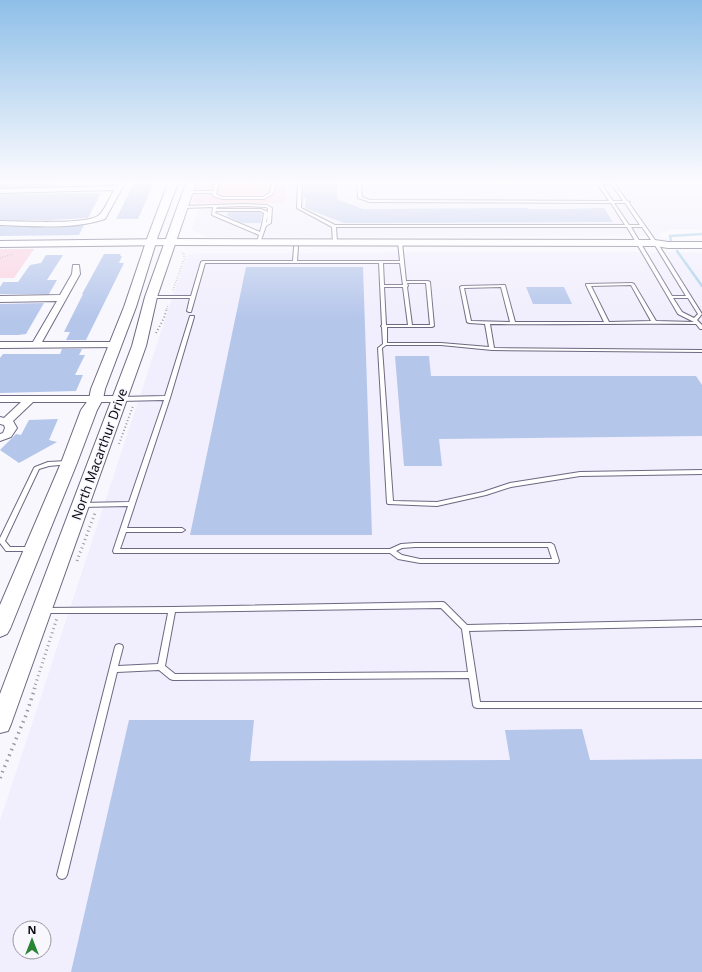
<svg xmlns="http://www.w3.org/2000/svg" width="702" height="972" viewBox="0 0 702 972" font-family="'Noto Sans',sans-serif">
  <rect width="100%" height="100%" fill="#f8f7fd"/>
  <path fill="#f1eefd" fill-rule="evenodd" d="M287 183H702V229H672L660 233 659 237 660 238 673 241 674 242 662 240 654 236 207 237 192 230 199 209H194L196 203H284Z
    M671 252 702 253V972H0V821L186 256 198 253ZM20 928H44V952H20Z"/>
  <path fill="#fad2e0" d="M198 183H287L284 203H196L192 202Z
    M0 249H34L14 278H0Z"/>
  <g fill="none" stroke-linecap="round" stroke-linejoin="round">
    <path stroke="#a7d0e9" stroke-width="2.5" d="M671 241 670 236 702 234
      M677 251 702 286"/>
  </g>
  <path fill="#b5c6eb" d="M0 183H59L57 186 0 188Z
    M134 183H154L138 219H116Z
    M304 183H337V199L363 209 528 208 529 209H560L604 208 613 222 344 223 305 208 306 198H303Z
    M85 193H101L88 218 51 220H0V194Z
    M228 212H260L262 214 261 223H242L227 216Z
    M84 225 79 235 0 236V226L53 228Z
    M104 254H121L120 256H122L119 263H124L86 340H66L70 332H64L83 294H82Z
    M46 255H63L47 280H57L49 294H0V287L3 282H18L30 265 41 263Z
    M246 267H363L372 535H190Z
    M526 287H564L572 304H533Z
    M0 303V304L44 303 26 334 18 335H0Z
    M62 349H82L79 355H85L75 375H83L76 391 0 393V358L3 354H60Z
    M395 356H429L431 376H696L702 385V436L439 439 442 466H404Z
    M58 419 49 440 57 442 19 463 0 450 16 434 21 435 29 420Z
    M129 720H254L250 761 510 760 505 730 582 729 590 760 702 759V972H71Z"/>
  <g fill="none" stroke-linecap="round" stroke-linejoin="round">
    <defs>
      <path id="service" d="M215 183H219L216 194 222 197H263L270 193 272 183H276L273 194 264 199H222L213 196 212 193H188L186 192 188 191H213Z
        M298 183H302L301 208 335 225H625L611 203 370 202 358 198 357 183H361L362 197 370 200 609 201 598 185C603 181 609 183 615 184L627 201 630 202 629 203 660 247 702 314 697 320 702 325V329H700L696 324C627 323 559 325 490 324L494 348 702 350V352L492 350 441 345H386L382 348 393 501 437 502 483 492 510 483 580 472 702 470V474L580 476 511 487 486 495 437 506 388 504 387 503 378 348 383 344 382 327 381 326 382 325 379 263H205L191 312H189L187 311 190 298H149V296H191L201 262 203 261H293L294 247 296 246 298 247 297 261H400L398 242 400 241 402 242 406 281H428L430 282 434 326 432 327H387V343H441L489 347 485 324 469 323 467 322 460 287 462 286 505 285 515 322H604L586 285V284L632 283 634 284 656 321 694 322 678 314 627 227H336L337 242 335 243 333 242 332 227 297 208ZM605 184 613 186 623 201H613L602 185ZM614 203H625L640 225H629ZM631 227H642L656 247 686 296H672ZM383 263H400L403 285H384ZM407 283H426L430 325H412L407 287 408 286ZM631 285 651 321 609 322 591 286ZM384 287H403L408 325H386ZM501 287 510 322 471 321 464 288ZM673 298H688L698 314 694 318 682 312Z
        M243 204 267 205 272 208 271 223 266 226 260 243 257 242 259 235 212 215 213 207 184 208 182 207 184 206ZM243 206 266 207 268 208 267 222 266 223 268 212 261 209H216L217 207ZM216 211H260L264 213 262 225 260 232 215 213Z
        M190 316H194V317L170 398 127 528H182L185 530 182 532H126L120 549H390L401 544 415 543H551L554 545 559 561 558 563H420L398 559 390 553H114L113 551 128 506 82 507 79 505 82 503 129 502 164 400 120 401 117 399 120 397 165 396ZM415 547H548L552 559H420L402 555 396 551 402 548Z
        M67 461 70 463 69 464 49 466 39 469 5 541 10 547H33L34 549 33 551H6L0 543V538L34 468 35 467 48 462Z
        M443 602 445 603 467 625 702 620V626L469 631 480 702H702V708H477L474 707 473 705 469 678 173 680 170 679 159 670 117 672 67 875 65 878 62 879 59 878 57 875 115 647 116 645 119 644 122 645 123 647 118 666 158 664 168 613H44L42 612 40 610 42 608 172 607ZM441 608 462 629 468 672 175 674 165 666 175 612Z"/>
      <path id="minor" d="M119 183H125L105 219C72 230 34 226 0 225V221C20 221 83 225 98 216 103 213 111 196 114 190L0 193V189L117 186Z
        M73 265H79L80 274 42 342H115L118 343 120 345 118 347 0 348V342H33L57 301 0 302V296L60 295 72 274Z
        M0 396H120L125 399 120 402H33L13 421 17 428 11 437 0 441V434L3 433 5 428 4 425 0 424V417L4 418 21 402H0Z"/>
      <path id="tertiary" d="M171 239 655 240 668 242H702V248H668L655 246 171 245 0 247V241Z"/>
      <path id="secondary" d="M168 183H178L158 236 136 307 105 389 103 399 97 410 77 463 10 629 7 634 0 637V605L61 463 81 410 89 399 91 389 124 307 148 236Z
        M186 183H196L157 297 146 346 11 724 8 731 0 733V694L132 346 145 297Z"/>
    </defs>
    <use href="#service" stroke="#6e6881" stroke-width="2"/>
    <use href="#minor" stroke="#6e6881" stroke-width="2"/>
    <use href="#tertiary" stroke="#6e6881" stroke-width="2"/>
    <use href="#secondary" stroke="#6e6881" stroke-width="2"/>
    <path stroke="#9b99a1" stroke-width="1.5" stroke-dasharray="0.5 2" stroke-linecap="butt" d="M0 258 13 254
      M173 290 184 259V253H182
      M167 309 168 304"/>
    <path stroke="#9b99a1" stroke-width="2" stroke-dasharray="1 2.5" stroke-linecap="butt" d="M156 333 164 318 167 308
      M119 444 133 406"/>
    <path stroke="#9b99a1" stroke-width="3" stroke-dasharray="1 3.5" stroke-linecap="butt" d="M77 561 95 513
      M34 689 57 618"/>
    <path stroke="#9b99a1" stroke-width="3.5" stroke-dasharray="1.5 4.5" stroke-linecap="butt" d="M0 778 26 715 35 688"/>
    <use href="#service" fill="#fff" fill-rule="evenodd"/>
    <use href="#minor" fill="#fff" fill-rule="evenodd"/>
    <use href="#tertiary" fill="#fff" fill-rule="evenodd"/>
    <use href="#secondary" fill="#fff" fill-rule="evenodd"/>
  </g>
  <linearGradient id="sky" x2="0" y2="1"><stop stop-color="#8ebfe8"/><stop offset="0.57" stop-color="#fcfbfe"/><stop offset="1" stop-color="#fcfbfe" stop-opacity="0"/></linearGradient>
  <rect width="702" height="319" fill="url(#sky)"/>
  <g text-anchor="middle" dominant-baseline="central" stroke-width="3" stroke-linejoin="round" paint-order="stroke">
    <g font-size="13" fill="#0c0a13" stroke="#f8f7fd">
      <text transform="translate(99 454) rotate(-70)">North Macarthur Drive</text>
    </g>
  </g>
  <g transform="translate(32 940)"><circle r="19" fill="#f8f7fd" stroke="#9a989f"/>
  <path d="M0-3L7 15L0 10L-7 15Z" fill="#298434"/>
  <text y="-6" font-size="11" font-weight="bold" text-anchor="middle" fill="#0c0a13">N</text>
  </g>
</svg>
